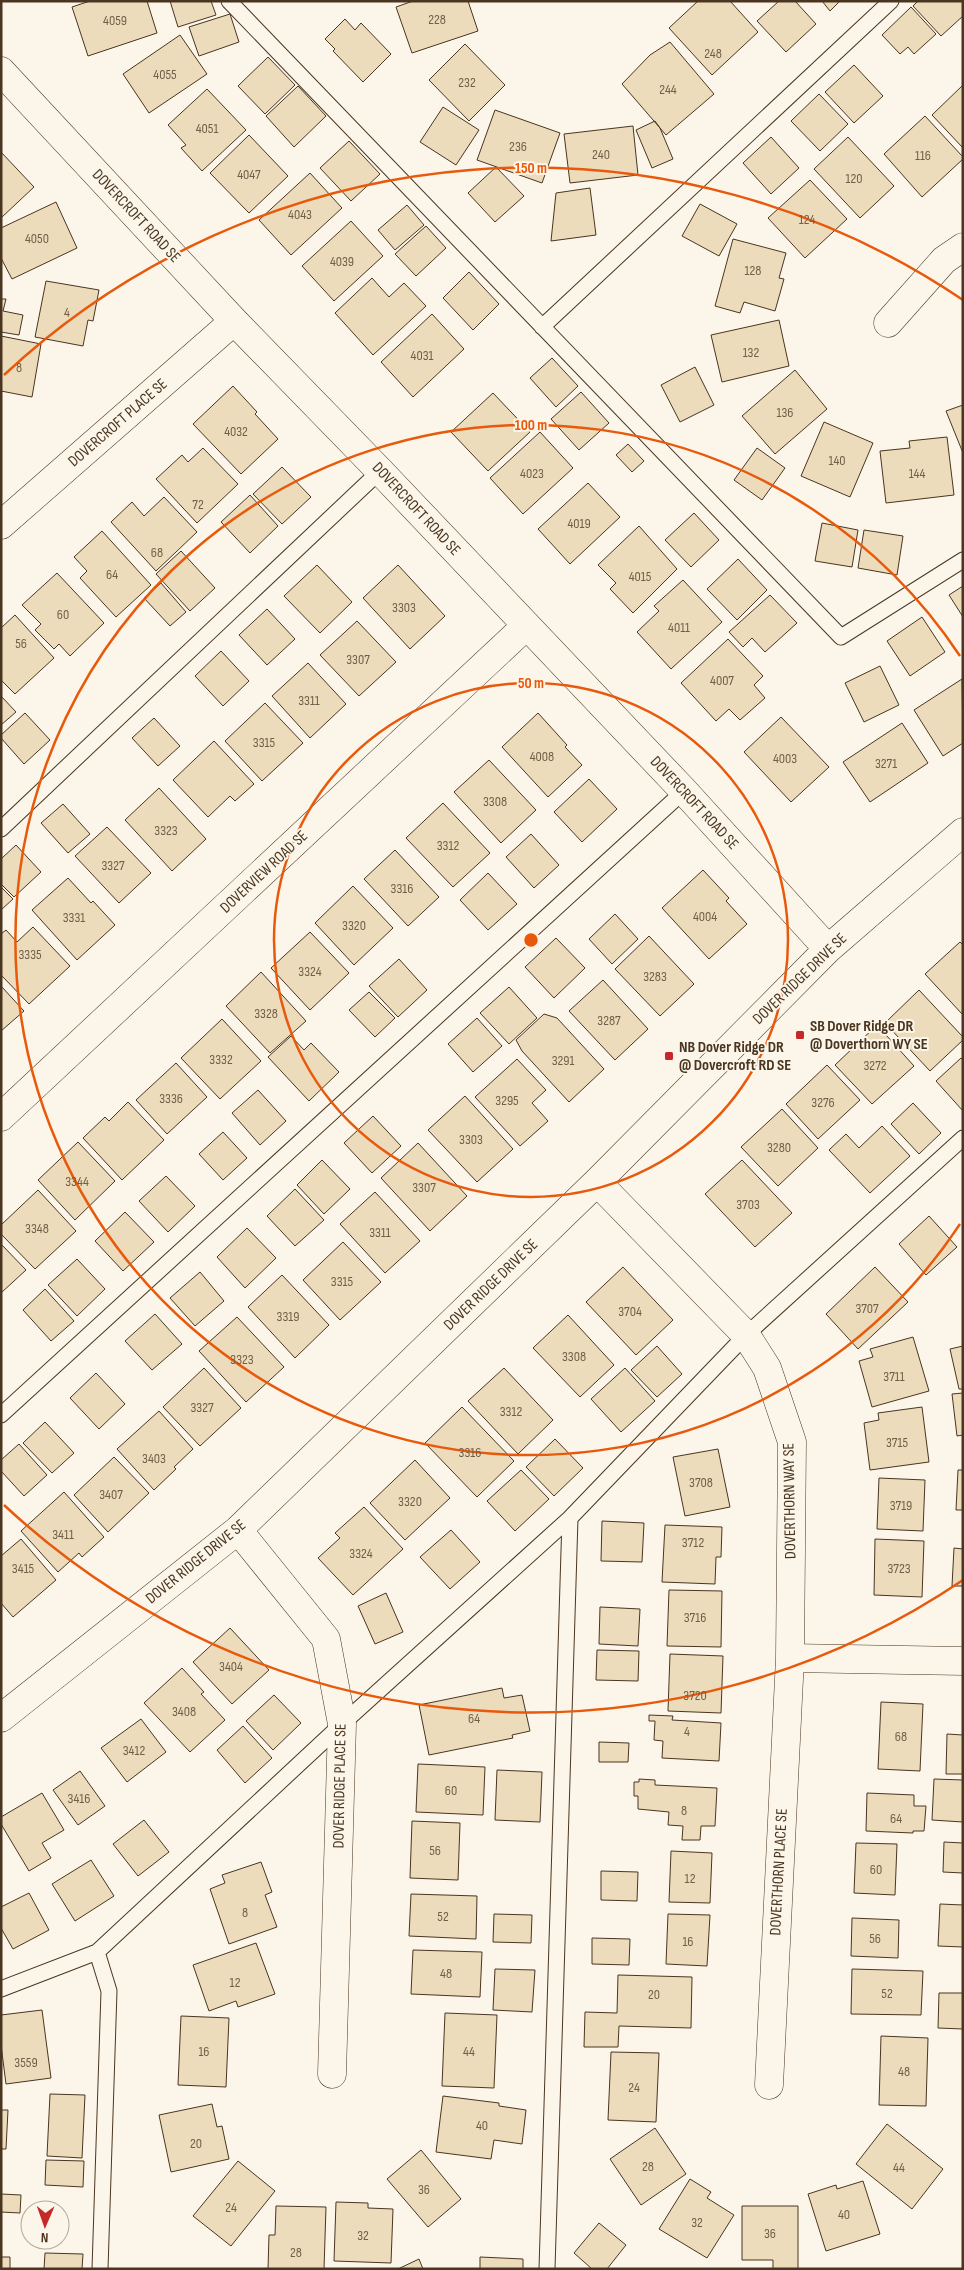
<svg xmlns="http://www.w3.org/2000/svg" width="964" height="2270" viewBox="0 0 964 2270" font-family="'Sofia Sans Condensed',sans-serif">
  <rect width="100%" height="100%" fill="#fbf6e9"/>
  <path fill="#ecdcbc" stroke="#4a3520" d="M90 1H147L157 33 88 56 72 7Z
    M170 1H211L216 15 178 27Z
    M413 1H468L478 31 412 53 396 7Z
    M698 1H730L758 32 712 75 669 28Z
    M779 1H795L816 24 786 52 757 21Z
    M822 1H840L830 11Z
    M918 1H963V16L941 36 913 6Z
    M911 7 936 34 914 54 908 47 900 54 882 35Z
    M230 14 239 42 199 56 189 27Z
    M345 19 355 30 361 23 391 54 363 82 333 51 335 49 325 39Z
    M180 35 207 74 149 113 123 74Z
    M670 42 714 94 666 135 622 84 650 55Z
    M465 44 505 85 469 121 429 80Z
    M268 57 295 85 265 114 238 86Z
    M854 65 883 96 854 123 825 92Z
    M963 85V148L932 115Z
    M298 86 326 116 294 147 266 116Z
    M207 89 246 130 202 171 181 148 186 145 168 125Z
    M819 94 848 124 820 151 791 121Z
    M443 107 479 130 456 165 420 142Z
    M495 110 560 133 542 183 477 160Z
    M925 116 963 157V159L922 197 884 154Z
    M655 121 660 128 673 159 652 168 636 130Z
    M633 126 638 175 570 183 564 134Z
    M249 135 288 176 249 213 210 173Z
    M771 137 799 168 771 194 743 163Z
    M848 137 894 186 860 218 814 169Z
    M349 141 380 174 351 201 320 168Z
    M1 152 34 187 1 218Z
    M496 167 524 196 495 222 468 193Z
    M310 173 342 208 291 255 259 220Z
    M810 180 847 219 805 258 768 218Z
    M590 188 596 235 551 241 556 193Z
    M56 202 77 248 12 279 1 258V228Z
    M700 204 737 224 719 256 682 236Z
    M407 205 424 225 395 250 378 230Z
    M351 221 383 256 334 301 302 266Z
    M426 226 446 248 416 276 395 254Z
    M733 239 786 253 779 278 784 279 775 311 744 302 740 313 715 306Z
    M469 272 499 304 473 330 443 298Z
    M372 278 389 297 404 283 426 306 373 355 335 313Z
    M46 281 99 290 93 321 88 320 83 346 35 337Z
    M1 299H6L3 311 23 315 19 335 1 332Z
    M432 314 464 349 413 397 381 362Z
    M779 320 789 366 722 382 711 335Z
    M1 336 41 344 32 397 1 391Z
    M552 358 578 386 556 407 530 378Z
    M695 367 714 405 680 422 661 385Z
    M795 370 827 409 775 454 742 416Z
    M233 386 257 412 255 414 278 439 241 474 193 424Z
    M581 392 609 423 579 450 551 419Z
    M493 393 530 432 488 471 451 432Z
    M963 405V453L946 411Z
    M824 422 873 443 850 497 801 476Z
    M540 432 573 468 523 514 490 478Z
    M947 437 954 495 886 503 880 451 910 448 909 441Z
    M628 444 644 461 632 472 616 455Z
    M203 448 238 484 197 523 156 479 182 455 188 462Z
    M757 448 785 468 762 500 734 480Z
    M282 467 311 497 282 524 253 494Z
    M588 483 620 517 570 564 538 529Z
    M250 495 278 526 250 553 221 522Z
    M164 497 197 532 156 571 111 522 132 502 144 516Z
    M694 513 719 540 691 567 665 540Z
    M822 523 858 530 852 567 815 561Z
    M639 526 677 569 633 613 610 589 616 583 598 565Z
    M864 530 903 536 897 575 858 568Z
    M102 531 151 585 116 617 80 578 87 571 74 557Z
    M181 551 215 588 190 611 156 574Z
    M738 559 767 590 737 620 707 589Z
    M317 565 352 602 320 633 284 596Z
    M398 565 445 616 410 649 363 598Z
    M57 573 104 623 70 656 59 644 54 649 35 630 41 624 22 605Z
    M683 580 722 622 671 669 637 632 659 611 654 606Z
    M161 583 186 612 170 626 144 598Z
    M963 586V617L949 595Z
    M770 595 797 623 765 652 752 638 743 647 729 632Z
    M267 609 295 639 267 665 239 635Z
    M15 615 54 658 15 694 1 680V628Z
    M922 617 945 652 910 676 887 641Z
    M357 621 396 662 359 696 320 655Z
    M728 639 763 676 754 685 765 698 740 720 729 709 716 721 681 683Z
    M221 651 249 681 223 706 195 676Z
    M308 663 346 704 310 738 272 696Z
    M880 666 899 705 864 722 845 683Z
    M962 679 963 743 943 756 914 710Z
    M1 696 16 712 1 725Z
    M265 703 303 743 262 781 225 741Z
    M25 713 50 740 24 764 1 738V735Z
    M538 713 567 745 565 747 582 765 548 797 502 747Z
    M781 717 829 767 791 802 744 752Z
    M154 718 180 746 158 766 132 738Z
    M902 723 928 763 870 802 843 762Z
    M214 741 254 784 235 801 230 796 208 817 173 780Z
    M489 760 536 810 501 843 454 792Z
    M589 779 617 809 582 842 554 812Z
    M159 788 206 839 172 871 125 820Z
    M443 803 490 853 453 887 406 838Z
    M63 804 90 834 68 853 41 823Z
    M107 827 151 873 119 903 75 856Z
    M531 834 559 865 534 888 506 857Z
    M16 845 41 872 14 897 1 884V859Z
    M395 850 439 897 408 926 364 879Z
    M703 870 729 898 726 901 747 924 709 959 662 908Z
    M488 873 517 904 488 930 460 900Z
    M68 878 91 903 93 901 115 925 77 960 32 910Z
    M353 886 393 928 354 965 315 923Z
    M1 887 13 899 1 910Z
    M615 914 638 939 612 964 589 939Z
    M33 927 70 966 29 1004 1 975V934L6 930 17 942Z
    M310 932 349 973 310 1010 271 968Z
    M649 936 694 984 660 1016 615 969Z
    M556 938 585 968 554 998 525 967Z
    M960 942 963 945V1015L925 974Z
    M399 959 427 990 398 1017 369 986Z
    M261 972 306 1021 270 1053 226 1006Z
    M603 980 648 1029 615 1060 569 1011Z
    M1 986 24 1011 1 1031Z
    M509 987 537 1018 509 1044 480 1013Z
    M919 990 963 1037V1040L930 1071 885 1023Z
    M369 992 395 1018 375 1037 349 1010Z
    M544 1014 557 1018 604 1069 569 1102 522 1051 516 1040Z
    M477 1018 502 1046 473 1072 448 1044Z
    M222 1019 261 1061 220 1099 181 1058Z
    M877 1025 914 1066 872 1104 835 1065Z
    M291 1036 304 1050 311 1043 339 1072 309 1101 268 1057Z
    M961 1058 963 1060V1111L936 1081Z
    M517 1059 546 1090 532 1103 548 1121 520 1146 475 1097Z
    M176 1063 207 1097 167 1134 136 1100Z
    M827 1065 860 1100 818 1139 786 1104Z
    M258 1090 286 1121 260 1145 232 1113Z
    M465 1096 513 1149 477 1182 428 1130Z
    M128 1102 164 1140 122 1180 83 1138 105 1117 109 1121Z
    M913 1103 941 1133 919 1154 891 1124Z
    M782 1109 818 1148 778 1186 741 1147Z
    M373 1116 401 1146 372 1173 344 1143Z
    M882 1126 910 1156 870 1193 829 1150 846 1134 859 1148Z
    M223 1132 247 1158 223 1180 199 1154Z
    M78 1142 115 1181 75 1220 38 1180Z
    M418 1143 467 1196 430 1231 381 1178Z
    M322 1160 350 1189 324 1214 297 1185Z
    M742 1160 792 1213 755 1247 705 1194Z
    M166 1176 195 1206 168 1232 139 1201Z
    M295 1189 324 1220 295 1246 267 1216Z
    M38 1190 76 1231 35 1269 1 1234V1225Z
    M375 1192 420 1241 385 1273 340 1224Z
    M125 1212 154 1242 123 1271 95 1241Z
    M929 1216 957 1247 926 1275 899 1244Z
    M247 1228 276 1258 245 1288 217 1257Z
    M343 1242 381 1282 340 1320 303 1280Z
    M1 1244 26 1270 1 1293Z
    M77 1259 105 1289 77 1316 48 1285Z
    M623 1267 673 1320 636 1355 586 1302Z
    M875 1267 908 1302 858 1349 826 1314Z
    M200 1272 224 1301 195 1326 170 1298Z
    M282 1275 329 1325 295 1358 248 1307Z
    M45 1289 74 1321 51 1341 23 1310Z
    M155 1314 182 1344 152 1370 125 1341Z
    M568 1315 614 1365 580 1397 533 1348Z
    M237 1317 284 1367 246 1402 199 1351Z
    M913 1337 929 1391 872 1407 859 1361 873 1357 870 1349Z
    M657 1346 682 1374 657 1397 631 1370Z
    M963 1346V1389H959L950 1349Z
    M204 1368 241 1408 200 1446 163 1407Z
    M504 1368 553 1420 518 1454 468 1401Z
    M625 1368 655 1401 621 1432 591 1399Z
    M96 1373 125 1404 99 1429 70 1398Z
    M963 1393V1435L957 1436 952 1394Z
    M462 1407 514 1461 477 1497 425 1443Z
    M922 1407 929 1462 870 1470 864 1423 879 1420 878 1413Z
    M159 1411 193 1449 174 1467 176 1469 154 1490 117 1449Z
    M45 1422 74 1453 52 1473 23 1443Z
    M555 1439 583 1468 554 1496 526 1467Z
    M19 1444 47 1475 24 1496 1 1471V1460Z
    M718 1449 730 1507 685 1516 673 1457Z
    M114 1457 149 1493 108 1532 74 1495Z
    M415 1460 450 1498 405 1540 370 1503Z
    M521 1470 549 1499 515 1531 487 1501Z
    M958 1470H963V1510H956Z
    M879 1478 925 1480 923 1531 877 1529Z
    M64 1492 104 1537 82 1557 79 1553 58 1572 21 1531Z
    M364 1507 403 1549 353 1595 318 1558 340 1538 335 1533Z
    M602 1521 644 1523 642 1562 601 1561Z
    M665 1525 722 1527 721 1557H716L715 1584 662 1582Z
    M451 1530 480 1562 450 1589 420 1557Z
    M21 1539 56 1580 13 1617 1 1603V1556Z
    M875 1539 924 1541 922 1597 874 1595Z
    M954 1548 963 1549V1586H952Z
    M669 1590 722 1591 721 1647 667 1646Z
    M386 1593 403 1632 375 1644 358 1606Z
    M600 1607 640 1609 638 1646 599 1644Z
    M230 1628 269 1670 232 1704 193 1662Z
    M597 1650 639 1651 638 1681 596 1680Z
    M670 1654 723 1656 721 1713 668 1711Z
    M182 1668 204 1692 201 1694 225 1720 190 1752 144 1703Z
    M502 1688 504 1698 522 1695 530 1731 512 1735 513 1738 429 1755 419 1705Z
    M274 1695 301 1723 273 1750 246 1721Z
    M881 1702 923 1704 920 1771 878 1769Z
    M649 1715 673 1716 672 1720 721 1723 719 1761 662 1758 663 1741 654 1740 655 1721H649Z
    M141 1719 166 1752 127 1782 101 1748Z
    M243 1726 272 1758 245 1783 217 1750Z
    M947 1734 963 1735V1774H946Z
    M599 1742 629 1743 628 1762H599Z
    M418 1764 485 1767 483 1815 416 1812Z
    M497 1770 542 1772 540 1822 495 1820Z
    M80 1771 105 1806 78 1825 53 1790Z
    M639 1779 655 1780V1785L717 1788 715 1826H701L700 1840H682L683 1826 668 1825 669 1812 638 1809V1796H634V1782H639Z
    M934 1779 963 1780V1822L932 1820Z
    M42 1793 64 1830 42 1843 51 1858 29 1871 1 1824V1817Z
    M867 1793 914 1795V1806H926L924 1831H913V1833L866 1831Z
    M144 1820 169 1852 138 1876 113 1844Z
    M412 1821 460 1823 458 1880 410 1878Z
    M944 1842 963 1843V1873L943 1872Z
    M856 1843 897 1844 895 1895 854 1893Z
    M671 1851 712 1853 710 1903 669 1902Z
    M91 1860 114 1896 75 1921 52 1884Z
    M261 1862 272 1892 265 1895 277 1927 229 1944 210 1889 225 1883 222 1875Z
    M601 1871 638 1872 637 1901 601 1900Z
    M29 1893 49 1930 13 1949 1 1928V1907Z
    M411 1894 477 1896 476 1939 409 1936Z
    M940 1904 963 1905V1947L938 1946Z
    M494 1914 532 1915 531 1943 493 1942Z
    M668 1914 710 1915 707 1966 666 1964Z
    M852 1918 899 1920 898 1958 851 1956Z
    M592 1938 630 1939 629 1965 592 1964Z
    M256 1943 275 1994 238 2007 236 2001 209 2011 193 1965Z
    M413 1950 482 1952 480 1997 411 1994Z
    M495 1969 535 1970 532 2012 493 2010Z
    M852 1969 923 1971 921 2015 851 2014Z
    M618 1975 692 1977 691 2028 619 2026 618 2047H584L585 2012 617 2013Z
    M939 1993H963V2029L938 2028Z
    M42 2010 51 2078 6 2084 1 2045V2015Z
    M445 2013 497 2015 494 2088 442 2086Z
    M181 2016 229 2018 226 2087 178 2085Z
    M881 2036 928 2038 926 2106 879 2105Z
    M611 2052 659 2053 656 2122 608 2120Z
    M50 2094 85 2095 82 2158 47 2156Z
    M443 2096 499 2103V2106L526 2110 522 2144 494 2140 491 2159 436 2152Z
    M212 2104 217 2127 222 2126 229 2159 171 2172 159 2115Z
    M1 2110H8L6 2149H1Z
    M887 2124 943 2169 912 2209 856 2164Z
    M655 2128 686 2174 641 2205 610 2159Z
    M421 2150 461 2199 428 2227 387 2179Z
    M46 2160 84 2161 83 2187 45 2185Z
    M238 2161 275 2191 231 2246 193 2216Z
    M690 2179 711 2192 707 2198 734 2215 707 2258 659 2229Z
    M863 2181 880 2234 826 2251 808 2194 836 2185 837 2189Z
    M1 2194 21 2195 20 2213 1 2212Z
    M336 2202 368 2203V2208L393 2209 391 2263 334 2261Z
    M276 2206 326 2207 324 2269H268L269 2235H275Z
    M742 2206H798V2269H773V2260H742Z
    M599 2223 626 2245 607 2269H592L574 2253Z
    M45 2253 83 2254 82 2269H44Z
    M1 2257H10V2269H1Z
    M480 2257 523 2259V2269H480Z
    M419 2259 423 2269H398Z"/>
  <g fill="none" stroke-linecap="round" stroke-linejoin="round">
    <defs>
      <path id="service" d="M229 1 841 637 963 560
        M542 327 891 1
        M1 829 380 471
        M1 1415 684 791
        M97 1952 109 1991 100 2269
        M1 1989 97 1952 342 1724 570 1518 746 1335 963 1138
        M547 2269 570 1518"/>
      <path id="minor" d="M1 71 234 321 380 471 684 791 828 949
        M888 323 944 260 963 247
        M1 525 234 321
        M1 1117 526 626
        M597 1182 746 1335 767 1368 792 1442 790 1658 963 1661
        M238 1530 326 1639 342 1724 332 2074
        M1 1718 238 1530 597 1182 828 949 963 832
        M769 2085 790 1658"/>
    </defs>
    <use href="#service" stroke="#4a3520" stroke-width="17"/>
    <use href="#minor" stroke="#4a3520" stroke-width="29"/>
    <use href="#service" stroke="#fbf6e9" stroke-width="15"/>
    <use href="#minor" stroke="#fbf6e9" stroke-width="28"/>
  </g>
  <g fill="none" stroke="#e8590c" stroke-width="2.5">
    <circle cx="531" cy="940" r="257"/>
    <path d="M960 1224A515 515 0 1 1 960 656"/>
    <path d="M963 1580A772 772 0 0 1 4 1505M4 375A772 772 0 0 1 963 300"/>
  </g>
  <g fill="#c62828" stroke="#fbf6e9" stroke-width="2">
    <rect x="795" y="1030" width="10" height="10" rx="2.5"/>
    <rect x="664" y="1051" width="10" height="10" rx="2.5"/>
  </g>
  <g text-anchor="middle" dominant-baseline="central" stroke-width="4" stroke-linejoin="round" paint-order="stroke">
    <g font-size="14" fill="#725f47">
      <text x="437" y="19">228</text>
      <text x="115" y="20">4059</text>
      <text x="713" y="53">248</text>
      <text x="165" y="74">4055</text>
      <text x="467" y="82">232</text>
      <text x="668" y="89">244</text>
      <text x="207" y="128">4051</text>
      <text x="518" y="146">236</text>
      <text x="601" y="154">240</text>
      <text x="923" y="155">116</text>
      <text x="249" y="174">4047</text>
      <text x="854" y="178">120</text>
      <text x="300" y="214">4043</text>
      <text x="807" y="219">124</text>
      <text x="37" y="238">4050</text>
      <text x="342" y="261">4039</text>
      <text x="753" y="270">128</text>
      <text x="67" y="312">4</text>
      <text x="751" y="352">132</text>
      <text x="422" y="355">4031</text>
      <text x="19" y="367">8</text>
      <text x="785" y="412">136</text>
      <text x="236" y="431">4032</text>
      <text x="837" y="460">140</text>
      <text x="532" y="473">4023</text>
      <text x="917" y="473">144</text>
      <text x="198" y="504">72</text>
      <text x="579" y="523">4019</text>
      <text x="157" y="552">68</text>
      <text x="112" y="574">64</text>
      <text x="640" y="576">4015</text>
      <text x="404" y="607">3303</text>
      <text x="63" y="614">60</text>
      <text x="679" y="627">4011</text>
      <text x="21" y="643">56</text>
      <text x="358" y="659">3307</text>
      <text x="722" y="680">4007</text>
      <text x="309" y="700">3311</text>
      <text x="264" y="742">3315</text>
      <text x="542" y="756">4008</text>
      <text x="785" y="758">4003</text>
      <text x="886" y="763">3271</text>
      <text x="495" y="801">3308</text>
      <text x="166" y="830">3323</text>
      <text x="448" y="845">3312</text>
      <text x="113" y="865">3327</text>
      <text x="402" y="888">3316</text>
      <text x="705" y="916">4004</text>
      <text x="74" y="917">3331</text>
      <text x="354" y="925">3320</text>
      <text x="30" y="954">3335</text>
      <text x="310" y="971">3324</text>
      <text x="655" y="976">3283</text>
      <text x="266" y="1013">3328</text>
      <text x="609" y="1020">3287</text>
      <text x="221" y="1059">3332</text>
      <text x="563" y="1060">3291</text>
      <text x="875" y="1065">3272</text>
      <text x="171" y="1098">3336</text>
      <text x="507" y="1100">3295</text>
      <text x="823" y="1102">3276</text>
      <text x="471" y="1139">3303</text>
      <text x="779" y="1147">3280</text>
      <text x="77" y="1181">3344</text>
      <text x="424" y="1187">3307</text>
      <text x="748" y="1204">3703</text>
      <text x="37" y="1228">3348</text>
      <text x="380" y="1232">3311</text>
      <text x="342" y="1281">3315</text>
      <text x="867" y="1308">3707</text>
      <text x="630" y="1311">3704</text>
      <text x="288" y="1316">3319</text>
      <text x="574" y="1356">3308</text>
      <text x="242" y="1359">3323</text>
      <text x="894" y="1376">3711</text>
      <text x="202" y="1407">3327</text>
      <text x="511" y="1411">3312</text>
      <text x="897" y="1442">3715</text>
      <text x="470" y="1452">3316</text>
      <text x="154" y="1458">3403</text>
      <text x="701" y="1482">3708</text>
      <text x="111" y="1494">3407</text>
      <text x="410" y="1501">3320</text>
      <text x="901" y="1505">3719</text>
      <text x="63" y="1534">3411</text>
      <text x="693" y="1542">3712</text>
      <text x="361" y="1553">3324</text>
      <text x="23" y="1568">3415</text>
      <text x="899" y="1568">3723</text>
      <text x="695" y="1617">3716</text>
      <text x="231" y="1666">3404</text>
      <text x="695" y="1695">3720</text>
      <text x="184" y="1711">3408</text>
      <text x="474" y="1718">64</text>
      <text x="687" y="1731">4</text>
      <text x="901" y="1736">68</text>
      <text x="134" y="1750">3412</text>
      <text x="451" y="1790">60</text>
      <text x="79" y="1798">3416</text>
      <text x="684" y="1810">8</text>
      <text x="896" y="1818">64</text>
      <text x="435" y="1850">56</text>
      <text x="876" y="1869">60</text>
      <text x="690" y="1878">12</text>
      <text x="245" y="1912">8</text>
      <text x="443" y="1916">52</text>
      <text x="875" y="1938">56</text>
      <text x="688" y="1941">16</text>
      <text x="446" y="1973">48</text>
      <text x="235" y="1982">12</text>
      <text x="887" y="1993">52</text>
      <text x="654" y="1994">20</text>
      <text x="204" y="2051">16</text>
      <text x="469" y="2051">44</text>
      <text x="26" y="2062">3559</text>
      <text x="904" y="2071">48</text>
      <text x="634" y="2087">24</text>
      <text x="482" y="2125">40</text>
      <text x="196" y="2143">20</text>
      <text x="648" y="2166">28</text>
      <text x="899" y="2167">44</text>
      <text x="424" y="2189">36</text>
      <text x="231" y="2207">24</text>
      <text x="844" y="2214">40</text>
      <text x="697" y="2222">32</text>
      <text x="770" y="2233">36</text>
      <text x="363" y="2235">32</text>
      <text x="296" y="2252">28</text>
    </g>
    <g font-size="16" fill="#4a3520" stroke="#fbf6e9">
      <text transform="translate(136 216) rotate(47)">DOVERCROFT ROAD SE</text>
      <text transform="translate(118 423) rotate(-41)">DOVERCROFT PLACE SE</text>
      <text transform="translate(416 509) rotate(47)">DOVERCROFT ROAD SE</text>
      <text transform="translate(694 803) rotate(47)">DOVERCROFT ROAD SE</text>
      <text transform="translate(264 872) rotate(-43)">DOVERVIEW ROAD SE</text>
      <text transform="translate(800 979) rotate(-44)">DOVER RIDGE DRIVE SE</text>
      <text transform="translate(491 1285) rotate(-44)">DOVER RIDGE DRIVE SE</text>
      <text transform="translate(790 1501) rotate(-91)">DOVERTHORN WAY SE</text>
      <text transform="translate(196 1562) rotate(-39)">DOVER RIDGE DRIVE SE</text>
      <text transform="translate(340 1786) rotate(-89)">DOVER RIDGE PLACE SE</text>
      <text transform="translate(779 1872) rotate(-87)">DOVERTHORN PLACE SE</text>
    </g>
    <g font-size="16" font-weight="bold" fill="#4a3520" stroke="#fbf6e9" text-anchor="start">
      <text x="810" y="1026">SB Dover Ridge DR<tspan x="810" dy="18">@ Doverthorn WY SE</tspan></text>
      <text x="679" y="1047">NB Dover Ridge DR<tspan x="679" dy="18">@ Dovercroft RD SE</tspan></text>
    </g>
  </g>
  <circle cx="531" cy="940" r="8" fill="#e8590c" stroke="#fbf6e9" stroke-width="2.5"/>
  <g font-size="15" text-anchor="middle" font-weight="bold" fill="#e8590c" stroke="#fbf6e9" stroke-width="4" stroke-linejoin="round" paint-order="stroke">
    <text x="531" y="173">150 m</text>
    <text x="531" y="430">100 m</text>
    <text x="531" y="688">50 m</text>
  </g>
  <rect width="964" height="2270" fill="none" stroke="#4a3520" stroke-width="5"/>
  <g transform="translate(45 2225) rotate(182)"><circle r="24" fill="#fbf6e9" stroke="#b4a999"/>
  <path d="M0-4L9 19L0 12L-9 19Z" fill="#c62828"/>
  <text y="-8" font-size="14" font-weight="bold" text-anchor="middle" fill="#4a3520">N</text>
  </g>
</svg>
